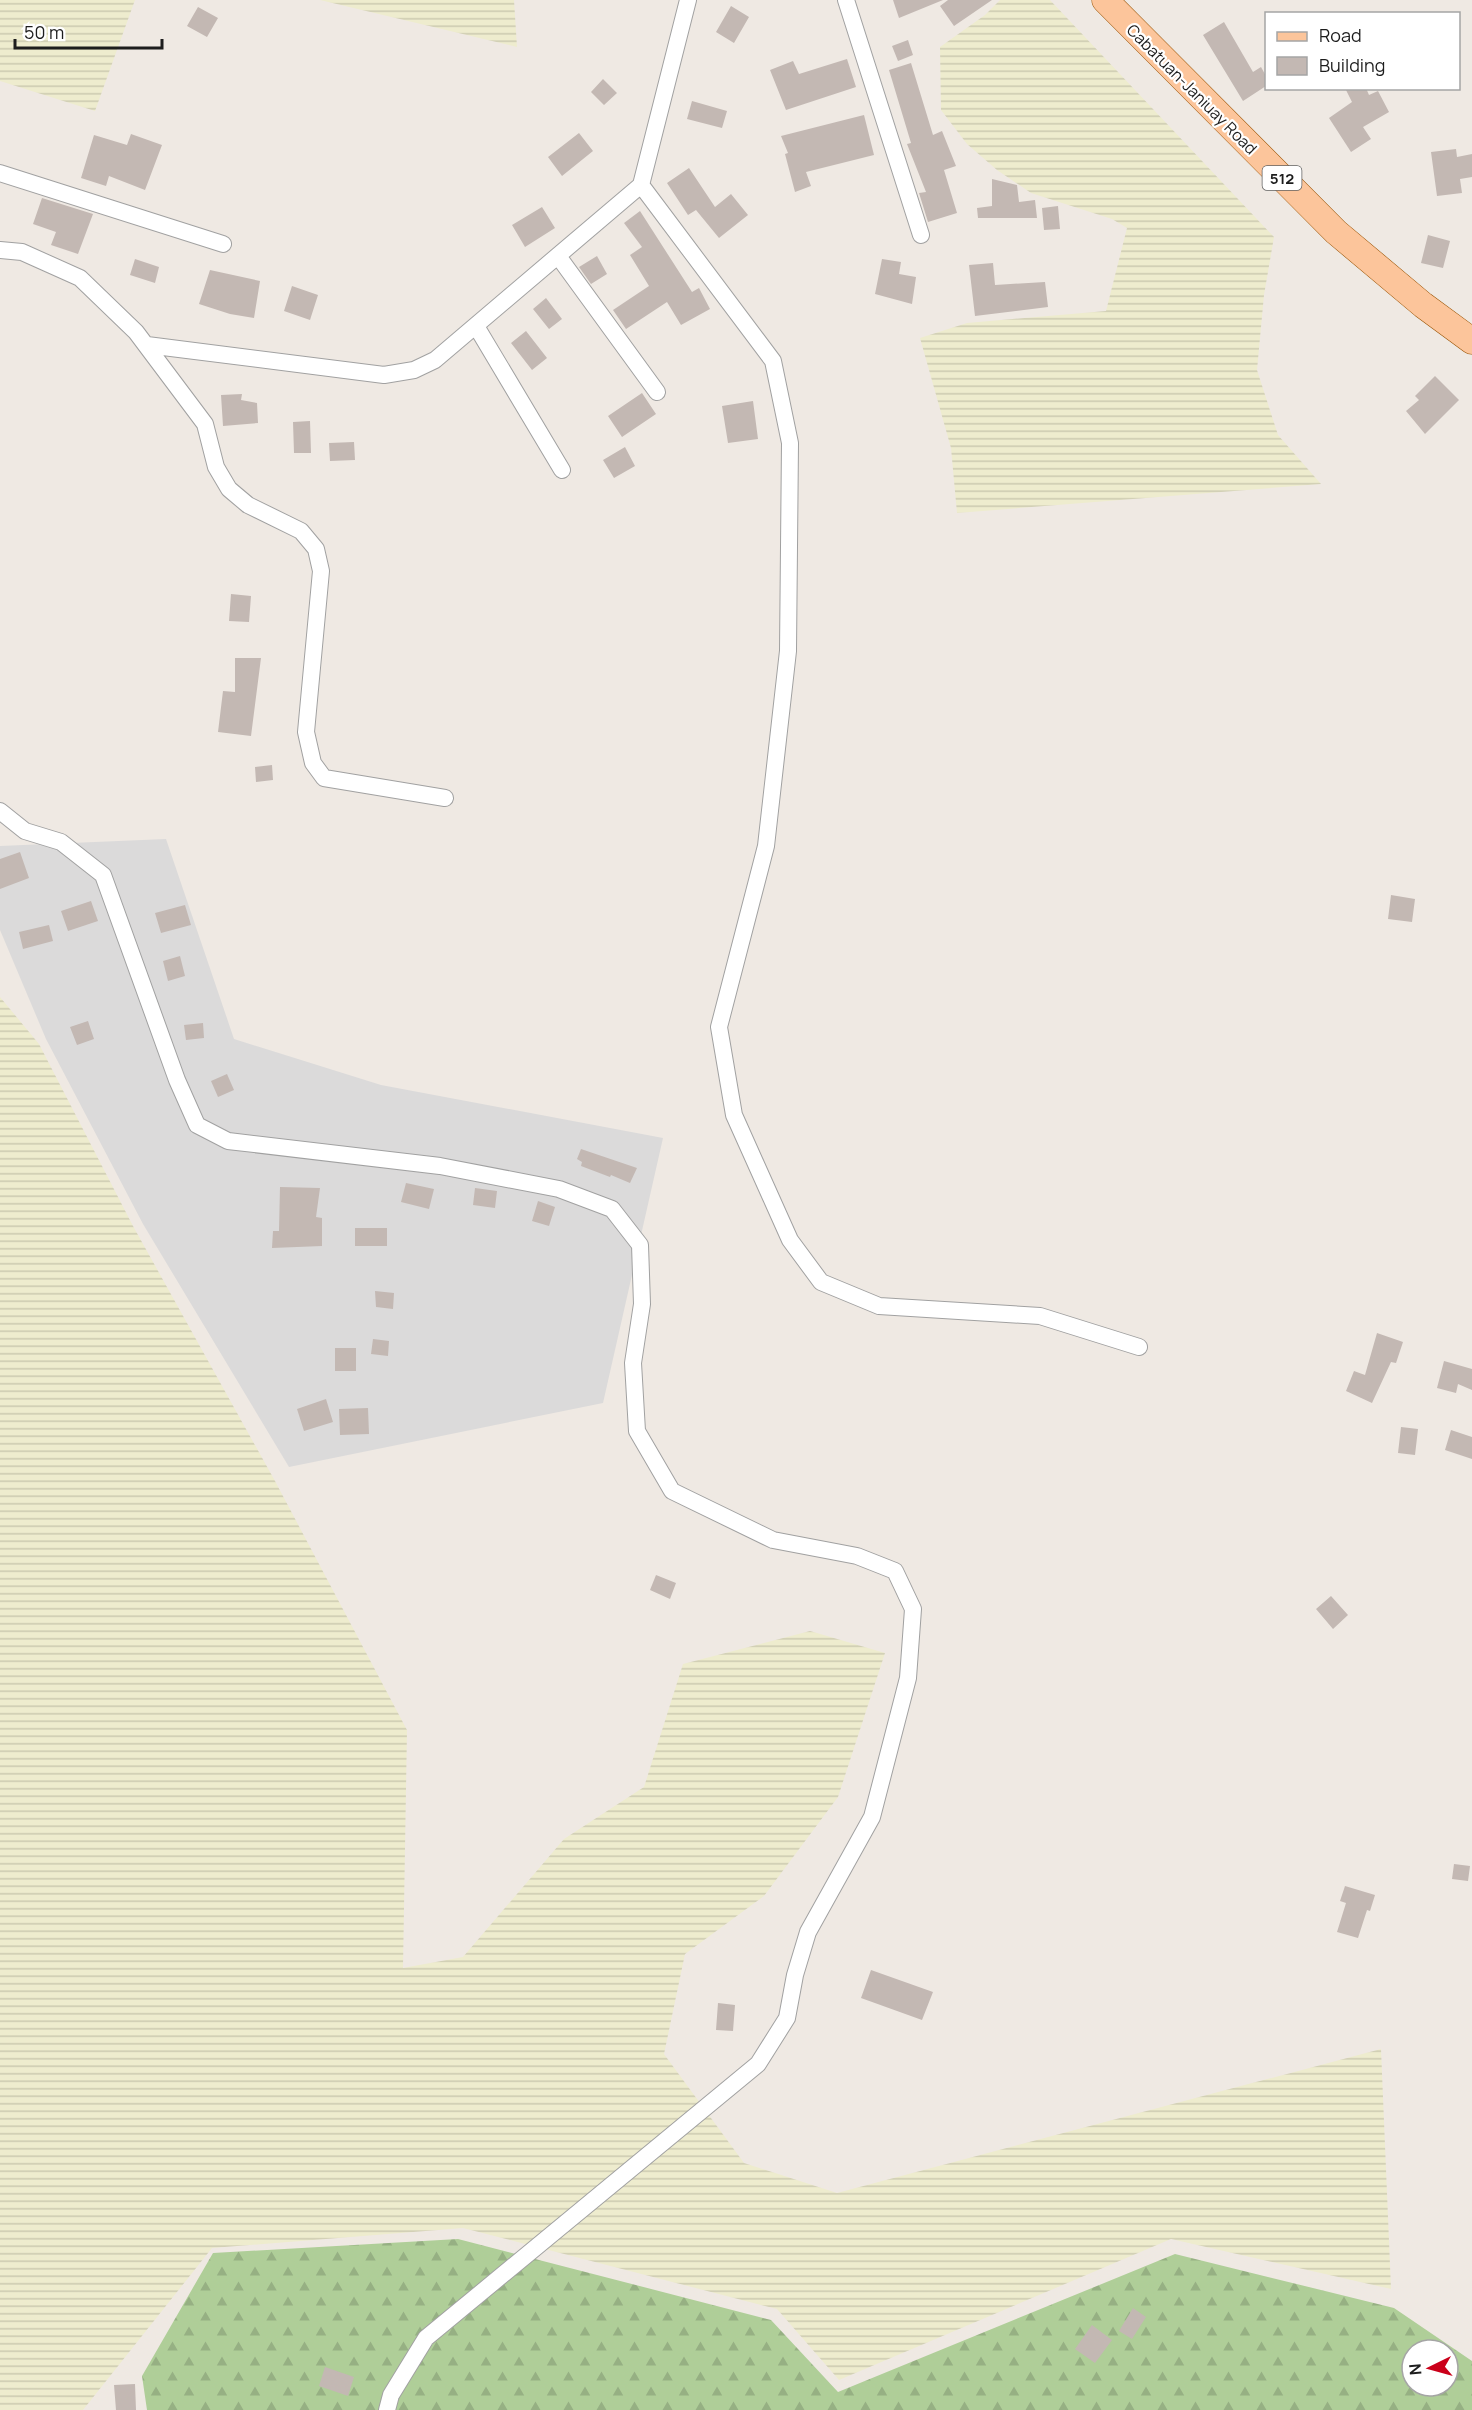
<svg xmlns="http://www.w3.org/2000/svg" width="1472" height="2410" viewBox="0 0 1472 2410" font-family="Manrope,sans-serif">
  <defs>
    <pattern id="farmland-rules" width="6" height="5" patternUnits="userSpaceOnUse" patternTransform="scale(1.5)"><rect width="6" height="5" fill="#eeecce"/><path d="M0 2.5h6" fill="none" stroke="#cccab0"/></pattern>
    <pattern id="forest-firs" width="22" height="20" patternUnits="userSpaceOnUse" patternTransform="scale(1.5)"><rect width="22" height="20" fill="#afce98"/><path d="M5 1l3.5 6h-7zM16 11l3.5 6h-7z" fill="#96b083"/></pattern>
  </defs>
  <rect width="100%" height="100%" fill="#efe9e3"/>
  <path fill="#dbdada" d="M166 839 234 1039 381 1085 663 1138 603 1403 289 1467 143 1224 46 1039 0 930V846Z"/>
  <path fill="url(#farmland-rules)" d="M0 0H135L95 111 0 81Z
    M320 0H514L517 47Z
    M1000 0H1050L1274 237 1264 295 1257 370 1278 435 1321 484 957 513 951 448 920 338 967 323 1106 311 1127 228 1112 219 1031 193 997 170 967 144 941 110 940 47 985 15Z
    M0 997 39 1044 133 1226 275 1481 407 1730 403 1968 463 1957 564 1839 644 1787 683 1664 810 1631 885 1653 838 1797 764 1896 685 1954 664 2054 744 2163 837 2193 1381 2049 1391 2289 1171 2239 839 2380 777 2309 463 2228 212 2248 83 2410H0Z"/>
  <path fill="url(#forest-firs)" fill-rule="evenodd" d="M458 2239 771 2320 838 2392 1175 2254 1394 2308 1472 2361V2410H147L142 2376 213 2253ZM1412 2350H1448V2386H1412Z"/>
  <path fill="#c3b8b3" d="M893 0H943L899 18Z
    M948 0H992L954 26 940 6Z
    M731 6 749 17 734 43 716 32Z
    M198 7 218 18 207 37 187 26Z
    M1224 22 1253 72 1261 67 1266 76V86L1243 101 1203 35Z
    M908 40 913 55 898 61 892 46Z
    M847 59 856 87 786 110 770 70 793 61 799 74Z
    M911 63 933 135 942 131 956 166 944 170 957 213 928 222 919 193 926 192 907 144 911 143 889 70Z
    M603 79 617 93 604 105 591 92Z
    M1345 88H1366L1369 95 1378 91 1389 112 1363 127 1371 139 1351 152 1329 118 1352 102Z
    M692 101 727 111 722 128 687 119Z
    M864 115 874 155 806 172 811 186 795 192 785 154 788 153 781 136Z
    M579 133 593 151 562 176 548 157Z
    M131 134 162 145 145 190 109 176 106 186 81 178 94 135 127 145Z
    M1456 149 1457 157 1472 154V177L1460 179 1462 193 1437 196 1431 152Z
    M689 168 715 207 731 194 748 215 719 238 696 210 688 215 667 183Z
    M992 179 1017 185 1019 202 1035 200 1037 218H978L977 208 992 206Z
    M42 198 93 214 78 254 51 245 56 232 33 224Z
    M1058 206 1060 229 1044 230 1042 208Z
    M542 207 555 228 525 247 512 225Z
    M640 211 692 292 699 288 710 309 681 325 667 302 626 329 613 310 649 286 630 255 642 247 624 223Z
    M1428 235 1450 241 1443 268 1421 263Z
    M597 256 607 274 591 284 579 267Z
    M135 259 159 267 155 283 130 275Z
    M882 259 901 262 899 274 916 277 912 304 875 294Z
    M993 263 995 285 1045 282 1048 307 975 316 969 265Z
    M210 270 260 281 254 318 230 314 199 304Z
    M292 286 318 295 310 320 284 311Z
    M546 298 562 319 549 329 533 309Z
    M526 331 547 358 532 370 511 343Z
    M1435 376 1459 400 1425 434 1406 411 1419 400 1415 396Z
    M642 393 656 414 622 437 608 416Z
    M242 394 241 400 257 403 258 423 223 426 221 395Z
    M753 401 758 439 728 443 722 406Z
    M310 421 311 453H294L293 422Z
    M354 442 355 460 330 461 329 443Z
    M625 447 635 466 614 478 603 460Z
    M231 594 251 596 249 622 229 621Z
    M235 658H261L251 736 218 732 223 691 235 692Z
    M272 765 273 780 256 782 255 767Z
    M20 852 29 878 0 889V859Z
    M1391 895 1415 899 1412 922 1388 919Z
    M91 901 98 921 68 931 61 911Z
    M185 905 191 925 161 933 155 913Z
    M49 925 53 941 23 949 19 932Z
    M180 956 185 976 168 981 163 961Z
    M88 1021 94 1039 77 1045 70 1027Z
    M203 1023 204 1038 186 1040 184 1025Z
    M227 1074 234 1090 218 1097 211 1081Z
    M581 1149 637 1168 630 1183 611 1175 610 1177 581 1166 582 1162 577 1159Z
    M406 1183 434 1189 429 1209 401 1202Z
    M280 1187 320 1188 316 1217 322 1218V1246L272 1248 273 1231H279Z
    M475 1188 497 1191 495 1208 473 1205Z
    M538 1201 555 1207 549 1226 532 1221Z
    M355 1228H387V1246H355Z
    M375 1291 394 1293 393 1309 376 1307Z
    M1377 1333 1403 1342 1396 1363 1391 1362 1372 1403 1346 1391 1354 1371 1365 1375Z
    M373 1339 389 1341 388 1356 371 1354Z
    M335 1348H356V1371H335Z
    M1444 1361 1472 1369V1390L1458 1384 1456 1393 1437 1388Z
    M326 1399 333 1422 304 1431 297 1409Z
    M368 1408 369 1434 340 1435 339 1409Z
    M1401 1427 1418 1429 1415 1455 1398 1453Z
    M1451 1430 1472 1437V1459L1445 1450Z
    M656 1575 676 1583 670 1599 650 1590Z
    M1331 1596 1348 1615 1333 1629 1316 1609Z
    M1454 1864 1470 1866 1468 1881 1452 1879Z
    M1345 1886 1375 1895 1370 1911 1367 1910 1358 1938 1337 1932 1346 1903 1340 1901Z
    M871 1970 933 1992 922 2020 861 1998Z
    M718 2003 735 2005 733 2031 716 2030Z
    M1133 2308 1146 2317 1132 2339 1119 2331Z
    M1092 2325 1112 2340 1095 2363 1075 2349Z
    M325 2367 354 2377 348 2396 319 2386Z
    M135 2384 136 2410H116L114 2385Z"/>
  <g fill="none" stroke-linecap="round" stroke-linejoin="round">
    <defs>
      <path id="minor" d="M846 0 921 235
        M0 173 223 244
        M641 185 773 361 790 443 788 651 766 846 719 1027 734 1115 790 1240 821 1282 879 1306 1040 1316 1139 1347
        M0 250 22 252 80 278 136 332 205 424 216 467 229 489 248 505 301 531 316 549 321 571 306 732 313 763 324 778 445 798
        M558 256 657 392
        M476 326 562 470
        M147 345 384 375 414 370 435 360 641 185 688 0
        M0 811 25 831 61 842 103 875 177 1080 197 1125 228 1141 440 1166 559 1189 612 1209 640 1245 642 1304 633 1363 637 1431 672 1491 773 1540 857 1556 895 1571 913 1609 908 1678 872 1817 808 1932 795 1975 787 2018 758 2064 426 2338 391 2395 387 2410"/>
      <path id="primary" d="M1105 0 1336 232 1423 305 1472 341"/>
    </defs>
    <use href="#minor" stroke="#a1a1a1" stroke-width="18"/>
    <use href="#primary" stroke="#975100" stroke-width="27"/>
    <use href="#minor" stroke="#fff" stroke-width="16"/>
    <use href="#primary" stroke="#fcc59b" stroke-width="26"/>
  </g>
  <g text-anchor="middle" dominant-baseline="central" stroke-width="4.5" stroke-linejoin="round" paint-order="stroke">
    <rect fill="#fff" stroke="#616161" stroke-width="1.5" x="1262.5" y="166" width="39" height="24" rx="4.5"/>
    <g font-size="15" font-weight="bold" fill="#1d1d1d">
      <text x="1282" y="178">512</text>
    </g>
    <g font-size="16" fill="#1d1d1d" stroke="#fff">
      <text transform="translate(1192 89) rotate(45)">Cabatuan-Janiuay Road</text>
    </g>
  </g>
  <rect x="1265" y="12" width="195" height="78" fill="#ffffff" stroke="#a5a5a5" stroke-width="1.5"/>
  <rect x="1277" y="32" width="30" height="9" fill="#fcc59b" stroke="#a5a5a5" stroke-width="1.5"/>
  <text x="1319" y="42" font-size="18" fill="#1d1d1d">Road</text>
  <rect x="1277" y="57" width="30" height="18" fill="#c3b8b3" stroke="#a5a5a5" stroke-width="1.5"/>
  <text x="1319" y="72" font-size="18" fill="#1d1d1d">Building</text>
  <g transform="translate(1430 2368) rotate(265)"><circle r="28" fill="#ffffff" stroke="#a5a5a5" stroke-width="1.5"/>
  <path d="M0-4.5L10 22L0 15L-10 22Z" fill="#cb001a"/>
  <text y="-9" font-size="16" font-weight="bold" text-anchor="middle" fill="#1d1d1d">N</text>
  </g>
  <path d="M15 39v9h147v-9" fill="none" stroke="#1d1d1d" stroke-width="3"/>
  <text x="24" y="39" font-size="18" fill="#1d1d1d" stroke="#ffffff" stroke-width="4.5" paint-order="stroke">50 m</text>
</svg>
